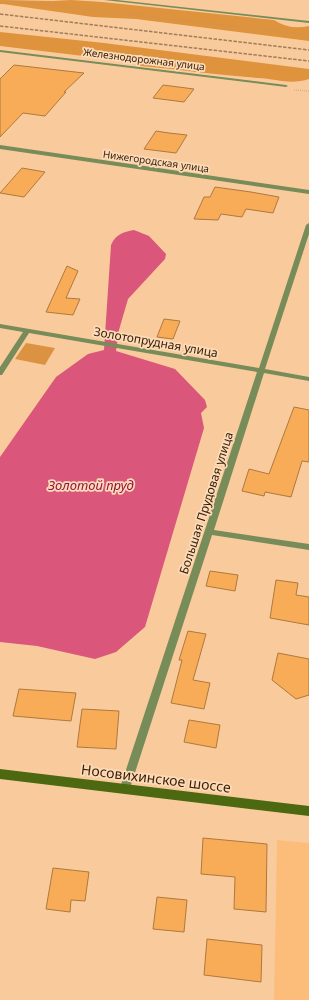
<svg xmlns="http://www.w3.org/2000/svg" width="309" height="1000" viewBox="0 0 309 1000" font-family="'Noto Sans',sans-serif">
  <rect width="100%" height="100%" fill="#f9cb9c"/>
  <path fill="#fcbd7b" d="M277 840 309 843V1000H274Z"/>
  <path fill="#db9341" d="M26 343 55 348 45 365 15 359Z"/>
  <path fill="#de933c" d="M0 0 53 1 71 0 102 2 274 20C285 27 296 29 309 26V41L136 19 93 17 3 4H0Z
    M0 32 104 43 309 69V79C291 85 277 79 258 78 219 75 181 70 142 66L138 65V63L149 60 147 57 141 55 92 57 0 46Z"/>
  <path fill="#da567a" d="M134 230 149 236 166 254 165 259 128 299 119 330 116 351 175 369 205 400 207 407 201 413 204 428 145 627 116 652 95 659 37 646 0 642V457L56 377 88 354 104 350 111 245C116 234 123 232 134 230Z"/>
  <path fill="#f8ac57" stroke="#ae793f" d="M14 65 84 73 64 92H66L45 116 23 113 0 137V79Z
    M163 85 194 89 184 102 153 98Z
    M156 131 169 133 187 135 176 153 144 149Z
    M22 168 45 172 24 197 0 193Z
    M215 187 251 192 279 197 273 213 246 209 242 217 221 214 218 220 194 219 204 197H210Z
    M67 266 78 271 66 298 80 299 73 315 46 312Z
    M164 319 180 321 173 339 157 337Z
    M294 407 309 410V462L302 461 291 497 265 492 264 496 242 491 249 469 269 474Z
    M210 571 238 575 235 591 206 586Z
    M276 580 298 583 296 595 309 597V625L270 618Z
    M188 631 206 634 193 680 210 683 204 709 171 703 182 660H179Z
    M278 653 309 659V695L296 699 272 680Z
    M19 689 76 693 71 721 13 716Z
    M82 709 119 711 116 749 77 747Z
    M189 720 220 725 216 748 184 742Z
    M203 838 267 844 266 912 234 909 235 877 201 874Z
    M53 868 89 872 85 901 71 900 70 912 46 909Z
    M157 897 187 900 184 932 153 929Z
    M207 939 262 945 261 982 204 975Z"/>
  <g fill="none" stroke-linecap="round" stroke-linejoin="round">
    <path stroke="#bc966e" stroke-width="1.5" stroke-dasharray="0.5 1.5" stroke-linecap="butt" d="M5 0 309 35
      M294 90 309 91"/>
    <path fill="#778c59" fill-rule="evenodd" d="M104 0H117L309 21V23Z
      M0 50 286 85 288 86 286 87 0 52Z
      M0 145 309 190V194L0 149Z
      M309 223V234L265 369 309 377V381L264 373 214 530 309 544V550L212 535 130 788 129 791 125 793 121 791 120 788 257 372 29 333 2 375H0V367L23 332 0 328V324L259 368 306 225Z"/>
    <path fill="#4c6810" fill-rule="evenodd" d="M0 769 309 806V816L0 779Z"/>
    <path stroke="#a07d58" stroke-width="1.5" stroke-dasharray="3.5 1.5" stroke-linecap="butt" d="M0 14 309 50
      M0 26 309 61"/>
  </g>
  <g text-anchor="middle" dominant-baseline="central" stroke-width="3.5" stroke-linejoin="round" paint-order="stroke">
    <g font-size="10" fill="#351f06" stroke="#fddab8">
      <text transform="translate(144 59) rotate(7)">Железнодорожная улица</text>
      <text transform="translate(156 161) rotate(8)">Нижегородская улица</text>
    </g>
    <g font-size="12" fill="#351f06" stroke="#fddab8">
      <text transform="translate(156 342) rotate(10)">Золотопрудная улица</text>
      <text transform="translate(206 503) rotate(-72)">Большая Прудовая улица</text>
    </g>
    <g font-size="13" font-style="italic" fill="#901341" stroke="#fddab8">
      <text x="91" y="485">Золотой пруд</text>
    </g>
    <g font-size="14" fill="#351f06" stroke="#fddab8">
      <text transform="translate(156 778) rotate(7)">Носовихинское шоссе</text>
    </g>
  </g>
</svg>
